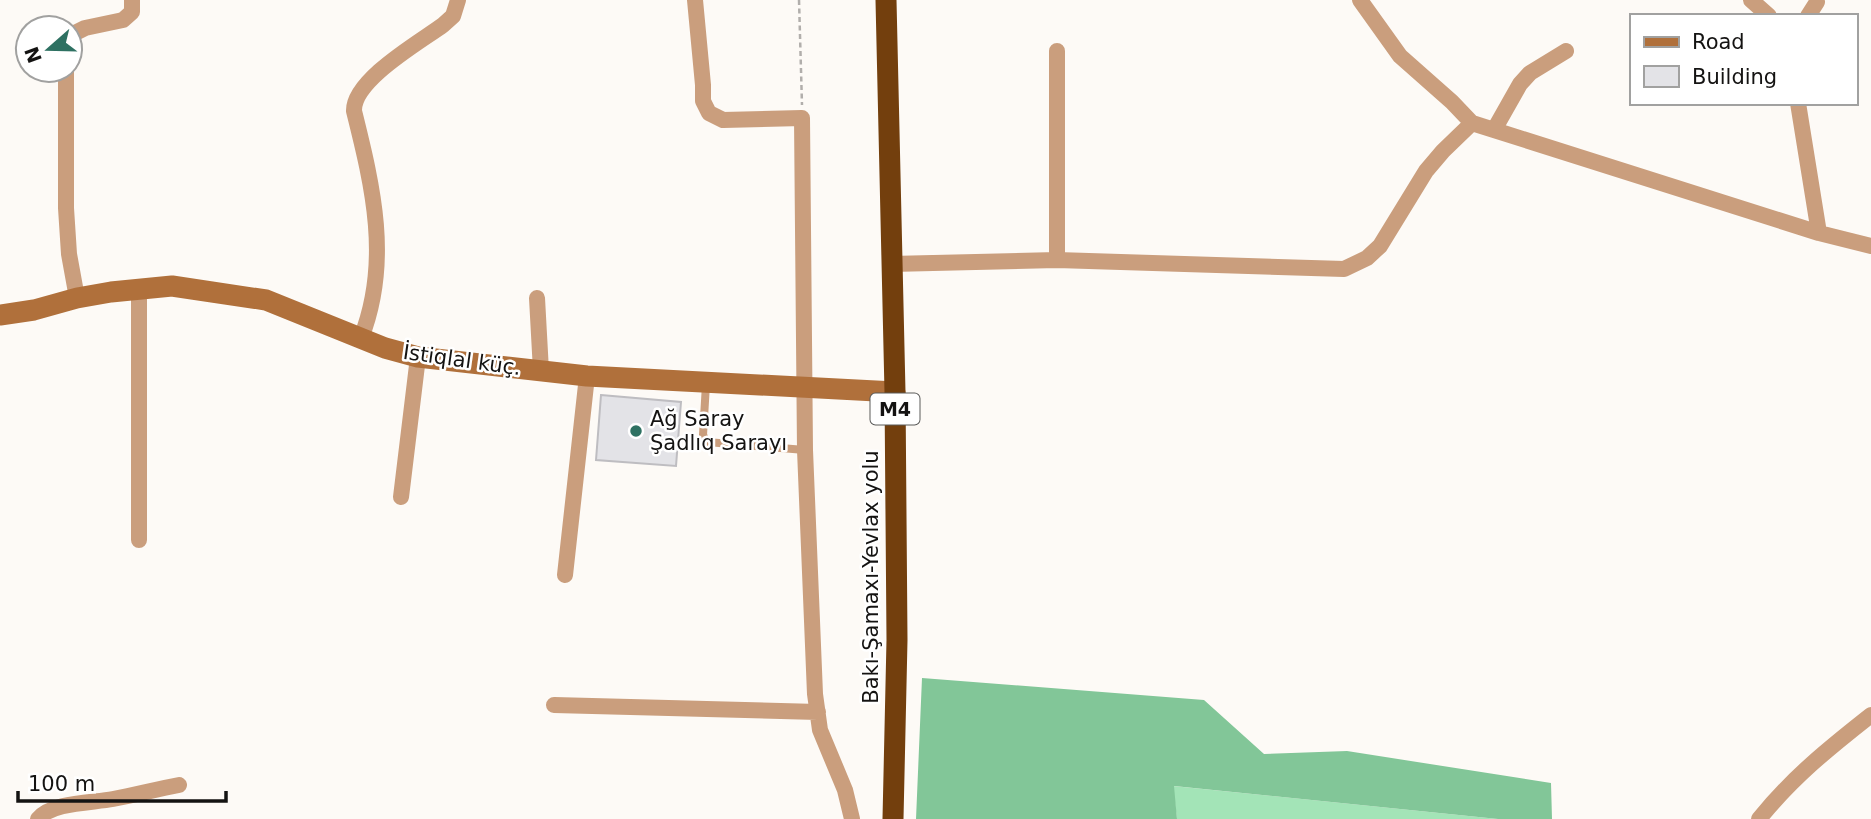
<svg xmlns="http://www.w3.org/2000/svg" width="1871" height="819" viewBox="0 0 1871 819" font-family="'DejaVu Sans',sans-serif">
  <rect width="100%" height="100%" fill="#fdfaf6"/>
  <path fill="#a3e4b7" d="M1173 786 1498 819H1177Z"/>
  <path fill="#82c698" d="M922 678 1204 700 1264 754 1347 751 1551 783 1552 819H1498L1174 786 1177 819H916Z"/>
  <path fill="#e3e3e7" stroke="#bebdc1" stroke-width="2" d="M601 395 681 402 676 466 596 460Z"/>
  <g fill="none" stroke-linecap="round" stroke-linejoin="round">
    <path stroke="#b1aeab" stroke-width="2.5" stroke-dasharray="5 3.5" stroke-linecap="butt" d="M799 0 802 105"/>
    <path stroke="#ca9e7d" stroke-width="8" d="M706 384 703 435 707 442 805 450"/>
    <path stroke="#ca9e7d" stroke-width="16" d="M695 0 703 85V101L709 113 723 120 802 118 805 450 815 694 820 730 845 790 852 819
      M1360 0 1400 56 1452 102 1472 123
      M1751 0 1769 16
      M1808 16 1817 2
      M70 38 71 35 85 28 123 20 132 12V0
      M66 70V208L69 254 77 298
      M1798 103 1819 233
      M1494 130 1520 84 1530 73 1566 51
      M1057 260V51
      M891 264 1057 260 1344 269 1367 258 1380 246 1426 171 1443 151 1472 123 1819 233 1871 246
      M139 288V540
      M537 298 541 371
      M361 338C391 262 373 187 354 111 353 80 420 42 443 25L453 16 458 0
      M401 497 418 357
      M565 575 587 376
      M554 705 818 712
      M38 819C52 802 92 803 113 799 135 795 157 789 179 785
      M1759 819C1793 777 1829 748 1871 715"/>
    <path stroke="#b0703b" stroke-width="21" d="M0 315 34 310 77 298 111 292 172 286 266 300 385 348 418 357 587 376 895 392"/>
    <path stroke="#733f0d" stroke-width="21" d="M886 0 895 392 897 640 893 819"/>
  </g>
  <circle fill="#2e7162" stroke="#fff" stroke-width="2.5" cx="636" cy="431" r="7"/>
  <g text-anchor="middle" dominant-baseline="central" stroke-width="5" stroke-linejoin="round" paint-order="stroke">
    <rect fill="#fff" stroke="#5a5a59" stroke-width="2" x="870.5" y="393.5" width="49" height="31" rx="5"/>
    <g font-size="19" font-weight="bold" fill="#141312">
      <text x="895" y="409">M4</text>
    </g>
    <g font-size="21" fill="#141312" stroke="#fff">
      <text transform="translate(462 360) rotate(8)">İstiqlal küç.</text>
      <text transform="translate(871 577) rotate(-90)">Bakı-Şamaxı-Yevlax yolu</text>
    </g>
    <g font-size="21" fill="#141312" stroke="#fff" text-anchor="start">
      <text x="650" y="419">Ağ Saray<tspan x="650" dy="24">Şadlıq Sarayı</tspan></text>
    </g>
  </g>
  <rect x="1630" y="14" width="228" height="91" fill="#ffffff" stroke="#a1a1a0" stroke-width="2"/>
  <rect x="1644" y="37" width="35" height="10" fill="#b0703b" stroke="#a1a1a0" stroke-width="2"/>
  <text x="1692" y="49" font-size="21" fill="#141312">Road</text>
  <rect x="1644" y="66" width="35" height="21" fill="#e3e3e7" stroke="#a1a1a0" stroke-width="2"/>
  <text x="1692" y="84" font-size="21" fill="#141312">Building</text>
  <g transform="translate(49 49) rotate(250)"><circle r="33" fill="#ffffff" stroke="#a1a1a0" stroke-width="2"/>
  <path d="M0-5L12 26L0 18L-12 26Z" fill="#2e7162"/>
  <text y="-10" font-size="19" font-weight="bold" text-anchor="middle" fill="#141312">N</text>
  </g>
  <path d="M18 791v10h208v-10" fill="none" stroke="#141312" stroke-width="3.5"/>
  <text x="28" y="791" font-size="21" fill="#141312" stroke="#ffffff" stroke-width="5" paint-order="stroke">100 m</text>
</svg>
